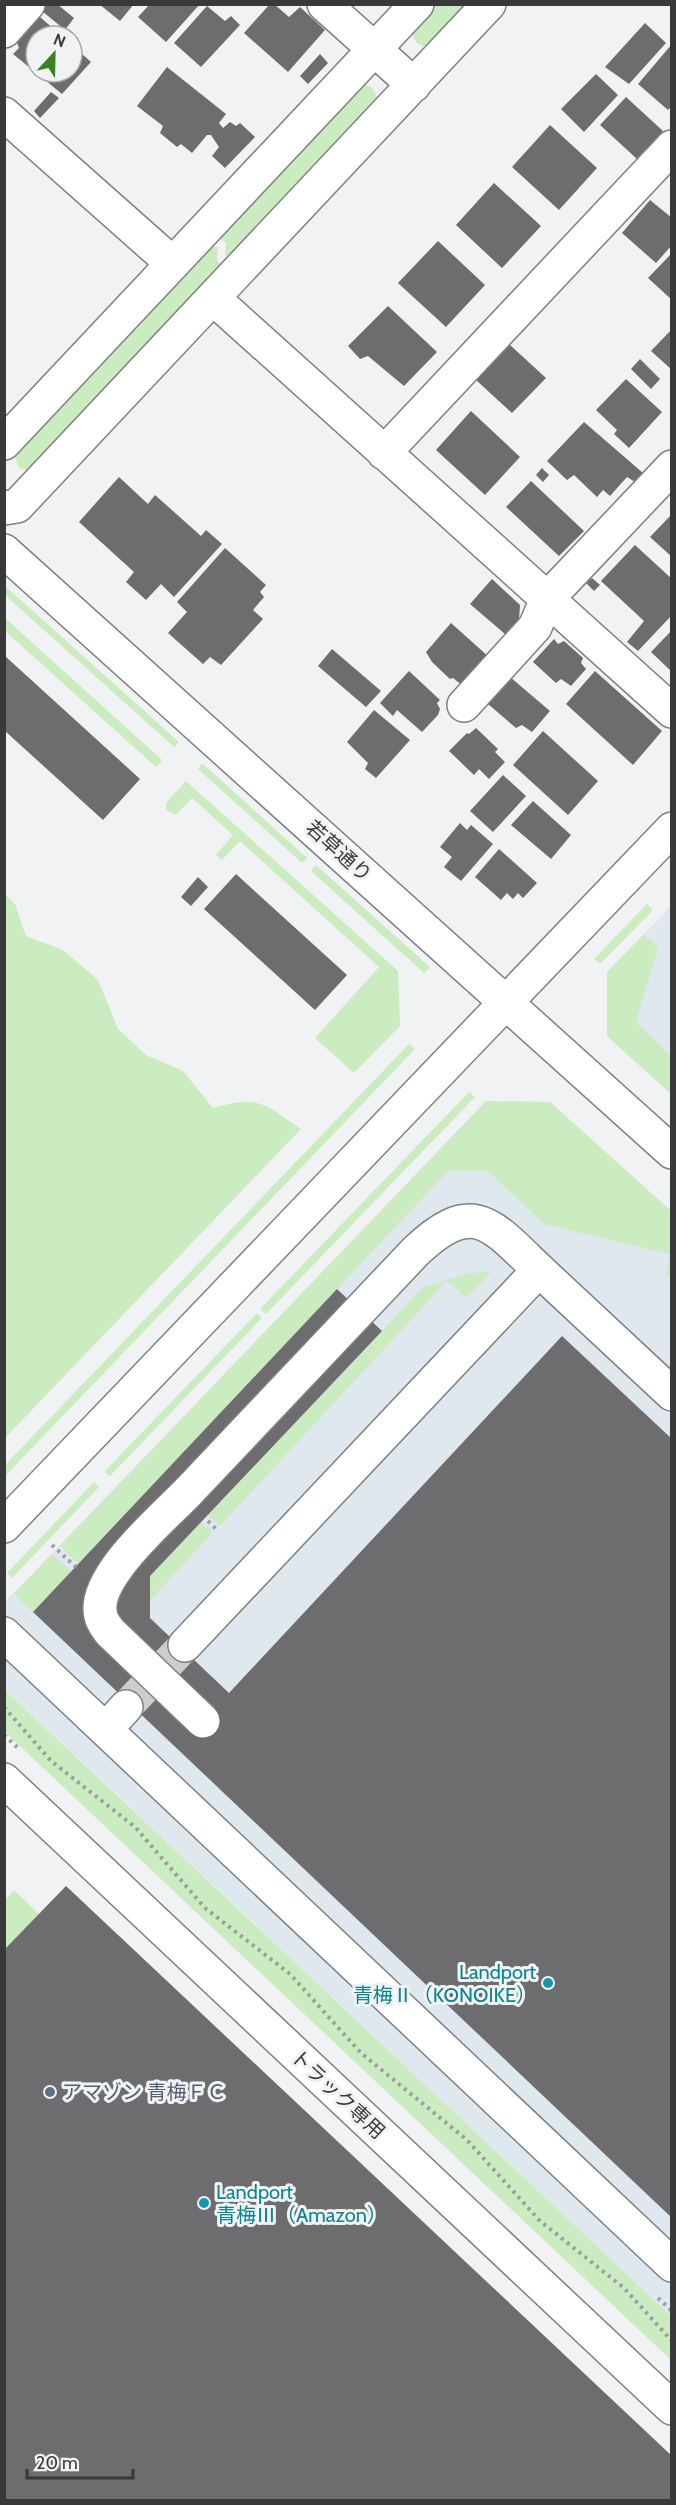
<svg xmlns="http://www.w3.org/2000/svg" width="676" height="2505" viewBox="0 0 676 2505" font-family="Cabin,'Noto Sans JP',sans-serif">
  <rect width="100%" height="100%" fill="#f1f2f4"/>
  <path fill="#e0e8ef" d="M671 906V1094L607 1036V972Z
    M486 1101 550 1102 671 1211V2316L5 1689 4 1603Z"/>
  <path fill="#cbebc0" d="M431 5H475L428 47C419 46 414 42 412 33Z
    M361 84 372 87 379 101 239 255 225 256 226 243 215 233Z
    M203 247H218L217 260 226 269 29 471 19 468 13 453Z
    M5 586 179 742 174 747 5 595Z
    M5 618 162 760 156 767 5 631Z
    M202 763 307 858 302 863 198 769Z
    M186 781 398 971 400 1026 354 1073 315 1038 379 967 240 841 222 860 216 855 233 835 192 798 176 815 166 810V803Z
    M316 865 430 967 424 973 311 871Z
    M5 894 15 904 26 936 63 950 98 980 118 1029 146 1055 183 1071 213 1108C260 1095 263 1103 301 1129L5 1438Z
    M647 904 653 910 600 964 594 959Z
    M644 934 658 948 636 1022 671 1056V1094L607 1036V972Z
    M409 1044 415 1049 5 1476V1465Z
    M469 1092 475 1097 266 1314 260 1309Z
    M486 1101 550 1102 671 1211V1276L666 1275 670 1254 544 1224 488 1171H448L79 1564 60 1546Z
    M491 1272 466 1298 447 1281 220 1526 208 1515 422 1288 469 1273Z
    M257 1313 262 1318 110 1476 104 1472Z
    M94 1482 99 1487 12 1578 7 1573Z
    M201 1522 213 1532 146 1605 134 1593Z
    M52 1554 72 1571 33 1612 14 1594Z
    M4 1689 671 2316V2360L5 1732Z
    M14 1890 39 1914 5 1950V1900Z"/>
  <path fill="#6d6d6f" d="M47 4H57L74 18 65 30 42 11Z
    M99 4H134L120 21Z
    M150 4H200L166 42 138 17Z
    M270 4H274L289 17 300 7 325 30 288 72 244 33Z
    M207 6 225 21 231 16 240 25 201 67 174 43Z
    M40 17 62 36H36V72H72V45L91 62 62 94 13 54 19 48 17 43Z
    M645 23 666 43 629 84 605 67Z
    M672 44V106L668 110 638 84Z
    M320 54 328 63 308 84 300 76Z
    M167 67 226 114 219 123 223 128 230 122 236 126 240 123 255 137 225 168 212 156 219 147 211 135H207L192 153 181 144 177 147 160 133 163 126 137 106Z
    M596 74 618 95 584 132 561 109Z
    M51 92 59 98 40 118 34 111Z
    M626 97 663 131 637 159 600 125Z
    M550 125 597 168 559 210 512 167Z
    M494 183 541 226 502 268 456 225Z
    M650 200 672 218V245L656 263 622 233Z
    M438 241 485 285 446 327 398 283Z
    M672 253V300L648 278Z
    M388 306 437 352 404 386 368 356 360 359 348 346Z
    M672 329V370L651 351Z
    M510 345 546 378 512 413 476 380Z
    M640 359 660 379 651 389 631 369Z
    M626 379 662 412 629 448 614 434 617 430 596 410Z
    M471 411 520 457 485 495 436 450Z
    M584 422 643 473 635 482 627 477 610 496 603 490 597 497 574 475 567 480 547 461Z
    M542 468 549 475 543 482 536 475Z
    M119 477 148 504 155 495 201 536 206 530 222 544 174 597 161 584 146 600 126 582 134 572 79 522Z
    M531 481 584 531 559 556 506 507Z
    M672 514V557L650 537Z
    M635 545 672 579V615L638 651 627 642 644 621 601 581Z
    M225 548 266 585 260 592 264 597 253 610 263 619 221 665 210 657 203 664 168 633 187 612 177 602Z
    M592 578 600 585 594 591 586 583Z
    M492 579 520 605 519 621 505 634 470 604Z
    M451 623 489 657 463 686 453 678 450 679 432 662 426 652Z
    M672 630V672L651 652Z
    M554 639 558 644 564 641 583 658 581 663 586 669 571 686 561 679 556 683 533 662Z
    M332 649 381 691 366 707 318 666Z
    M5 656 140 779 103 820 5 731Z
    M409 671 440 700 437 703 440 709 438 715 422 732 397 710 393 716 380 703Z
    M595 671 662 731 633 765 566 704Z
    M510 677 550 711 532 732 522 725 516 728 488 704Z
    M374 710 410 740 376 778 365 769 368 763 347 742Z
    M476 728 498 749 495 752 505 762 489 779 479 769 474 775 449 751 467 733 469 734Z
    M543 731 598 781 568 815 513 765Z
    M503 775 526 796 493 832 470 811Z
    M533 801 571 835 551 859 511 825Z
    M460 823 467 830 471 825 493 844 461 881 444 867 452 857 440 847Z
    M499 849 537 883 523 898 518 893 513 899 507 893 501 900 475 877Z
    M236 874 347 975 315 1010 204 909Z
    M198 877 208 887 191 906 181 897Z
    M337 1289 382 1331 150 1576V1618L229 1693 562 1336 672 1439V2218L33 1612Z
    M66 1886 672 2456V2500H4V1950Z"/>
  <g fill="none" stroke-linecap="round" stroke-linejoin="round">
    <path stroke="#cccdcf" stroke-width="33" stroke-dasharray="33 16" stroke-linecap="butt" d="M126 1707 185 1645"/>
    <defs>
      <path id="minor" d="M324 4 414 85
        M4 31 28 4
        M4 114 172 263
        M213 298 672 711
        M4 443 417 4
        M384 453 672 147
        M4 508 17 506 489 4
        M4 551 672 1152
        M464 705 535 627 547 599 672 467
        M188 1492 416 1251C473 1197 491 1224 539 1270
        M4 1526 672 829
        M4 1634 672 2265
        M185 1645 539 1270 672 1394
        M106 1729 126 1707
        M4 1780 672 2408"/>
    </defs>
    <use href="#minor" stroke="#7e8081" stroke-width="36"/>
    <path stroke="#9c9d9e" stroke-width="4" stroke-dasharray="3 4.5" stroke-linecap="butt" d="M208 1521 216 1529
      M52 1545 77 1568
      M4 1707 51 1761 135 1827 205 1908 290 1974 361 2053 467 2140 540 2221 624 2288 672 2341
      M4 1735 18 1748
      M658 2298 672 2311"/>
    <use href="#minor" stroke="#fff" stroke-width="33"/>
    <defs>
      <path id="minor-bridge" d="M188 1492C164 1517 90 1579 101 1616 102 1622 107 1628 110 1632L203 1721"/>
    </defs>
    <use href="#minor-bridge" stroke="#7e8081" stroke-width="36" stroke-linecap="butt"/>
    <use href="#minor-bridge" stroke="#fff" stroke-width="33"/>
  </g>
  <g fill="#0f9aa8" stroke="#f1f2f4" stroke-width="2">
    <circle cx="548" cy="1983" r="6"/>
    <circle cx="204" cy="2203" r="6"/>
  </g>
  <circle fill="#5c6f8a" stroke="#f1f2f4" stroke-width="2" cx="50" cy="2092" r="6"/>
  <g text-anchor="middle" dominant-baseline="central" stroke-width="6" stroke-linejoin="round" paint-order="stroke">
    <g font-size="20" fill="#383939" stroke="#f1f2f4">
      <text transform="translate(339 851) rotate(42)">若草通り</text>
      <text transform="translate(338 2094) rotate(43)">トラック専用</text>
    </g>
    <g font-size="20" fill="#0d838f" stroke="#f1f2f4" text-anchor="end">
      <text x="536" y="1972">Landport<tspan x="536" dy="23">青梅Ⅱ（KONOIKE）</tspan></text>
      <text x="216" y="2192" text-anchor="start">Landport<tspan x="216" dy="23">青梅Ⅲ（Amazon）</tspan></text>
    </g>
    <g font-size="20" fill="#4e5e75" stroke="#f1f2f4" text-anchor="start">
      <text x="62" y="2092">アマゾン 青梅ＦＣ</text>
    </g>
  </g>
  <rect width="676" height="2505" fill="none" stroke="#383939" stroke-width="12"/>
  <g transform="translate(54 54) rotate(22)"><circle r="28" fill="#f1f2f4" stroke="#a7a8a9" stroke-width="1.5"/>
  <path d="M0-4.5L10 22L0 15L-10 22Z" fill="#3b8227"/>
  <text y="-9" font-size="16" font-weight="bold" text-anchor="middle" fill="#383939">N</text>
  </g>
  <path d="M27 2469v9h106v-9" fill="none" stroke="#383939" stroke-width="3"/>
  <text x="36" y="2469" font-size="18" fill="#383939" stroke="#f1f2f4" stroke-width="4.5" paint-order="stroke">20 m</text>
</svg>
